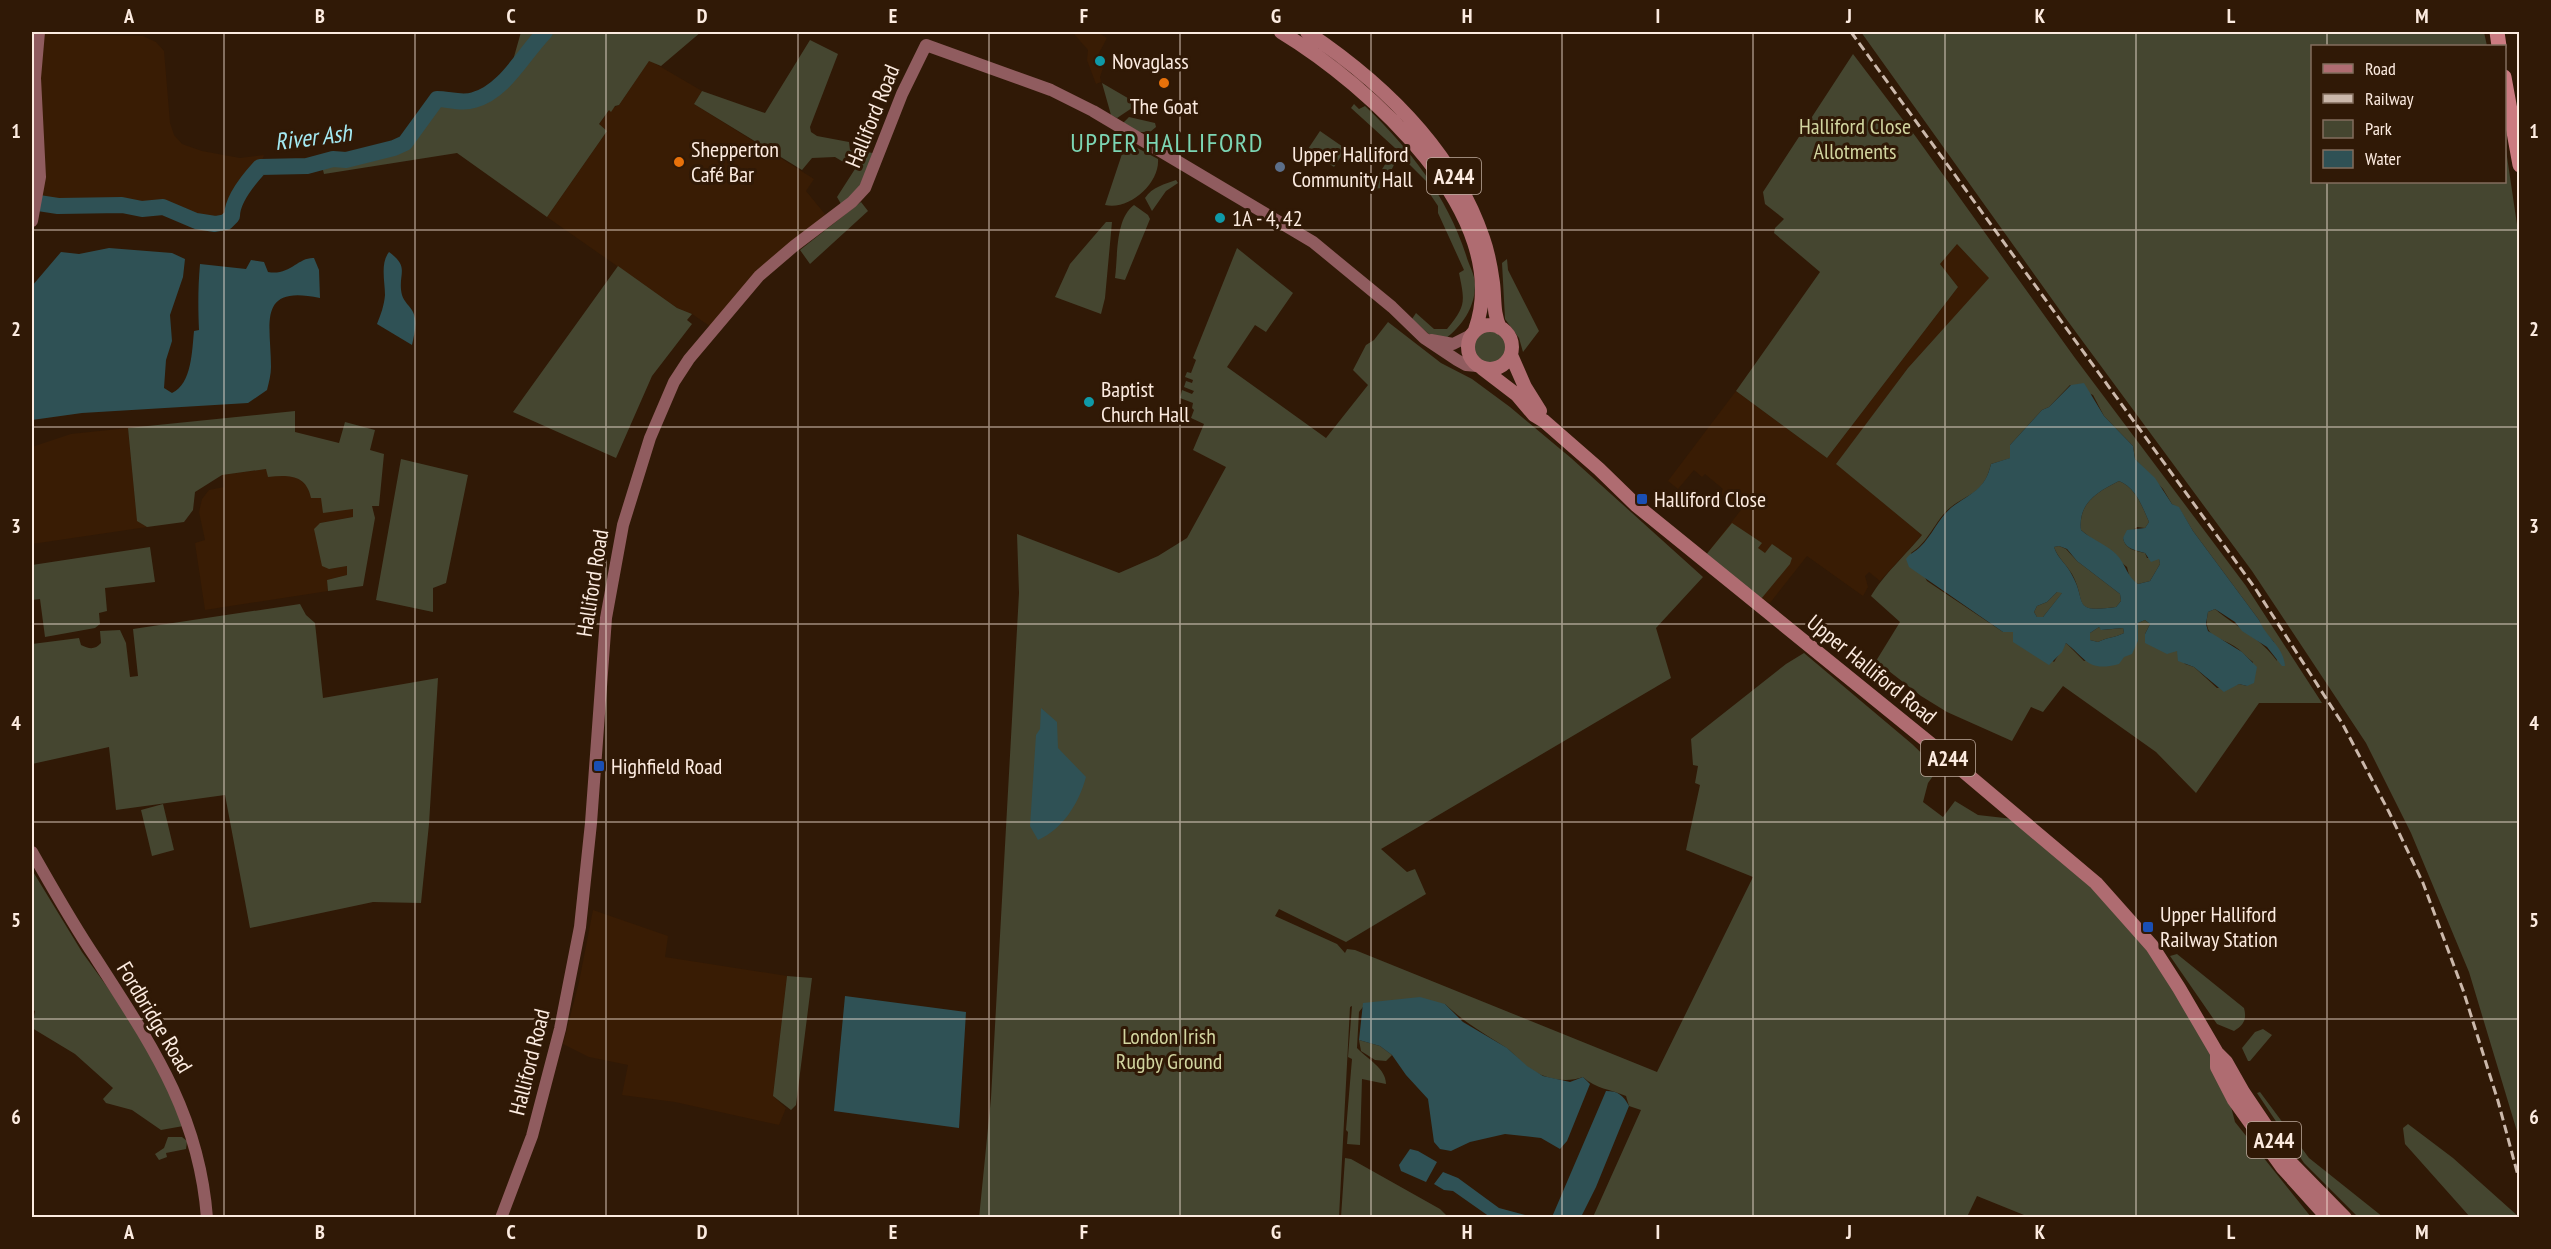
<svg xmlns="http://www.w3.org/2000/svg" width="2551" height="1249" viewBox="0 0 2551 1249" font-family="'PT Sans Narrow',sans-serif">
  <rect width="100%" height="100%" fill="#301906"/>
  <path fill="#391c04" d="M1076 32H1097L1107 38 1098 55 1106 59 1100 77 1101 82 1096 84 1087 60 1088 50 1074 34Z
    M39 33 143 36 156 42 164 51 170 123 174 135 182 144 202 151 240 158 264 155 260 167 251 177 232 207V216L226 222 215 224 196 221 163 207 142 209 122 205 58 206 36 202Z
    M649 60 702 91 694 104 814 179 806 191 829 219 794 246 714 329 692 314 677 308 547 217 607 131 599 125 609 110 619 105Z
    M1956 243 1990 278 1908 368 1837 464 1922 535 1880 581 1869 572 1865 576 1868 587 1863 596 1807 556 1770 603 1761 599 1705 556 1741 510 1720 494 1723 489 1705 474 1702 477 1694 470 1678 489 1668 481 1736 391 1827 458 1958 287 1940 264Z
    M128 428 137 520 147 527 32 544V447L71 434Z
    M266 469 297 477 307 486 310 494 353 509V517L320 523 329 569 347 566V575L327 580 328 591 205 610 195 543 205 540 199 512 202 499 209 490 224 487 222 475Z
    M593 910 668 936 665 957 787 976 773 1096 786 1108 779 1125 675 1102 622 1095 628 1065 589 1057 563 1044 579 982Z"/>
  <path fill="#454630" fill-rule="evenodd" d="M521 32H701L661 66 649 61 619 105 615 106 611 112 609 110 599 124 607 131 547 217 457 153 324 174 321 162 333 159 346 160 394 148 405 143 437 99 461 102 476 100 508 78Z
    M1861 32H2484L2487 46H2312V182H2504L2505 143 2520 245 2519 1138 2469 972 2411 833 2366 743 2252 571 2064 316Z
    M810 40 838 54 810 127 811 132 817 136 849 142 850 150 856 152 857 163H862L868 152 876 154 856 193 841 204 837 197 855 169 835 157 812 158 802 170 694 104 702 91 765 113Z
    M1853 54 1916 137 2075 358 2246 586 2322 703H2259L2196 793 2156 752 2063 686 2043 712 2031 707 2012 741 1947 712 1921 696 1876 661 1900 622 1871 596C1882 577 1907 553 1922 535L1836 464 1908 368 1989 278 1957 244 1940 264 1958 287 1827 458 1736 391 1820 272 1774 233 1775 228 1784 219 1765 204 1763 192ZM2070 385 2093 395 2104 416 2133 446 2135 459 2163 489 2172 504 2179 508 2193 531 2259 620 2263 630 2274 642 2277 661C2262 639 2235 626 2215 609L2208 612C2203 637 2215 635 2234 646 2241 650 2246 657 2253 662L2247 686 2239 684 2217 688 2194 667 2185 664 2177 651 2145 634 2150 624 2145 620 2138 623V641L2084 661 2066 643 2054 662 2013 632H2003L1927 581 1911 553C1929 542 1935 520 1951 507 1971 492 1984 493 1991 464L2011 458 2010 445 2042 410 2049 407Z
    M1102 83 1138 104 1117 118 1111 115Z
    M1354 104 1359 109 1365 106C1410 149 1447 196 1466 255 1469 266 1475 274 1475 285 1475 308 1462 326 1445 339L1430 335 1412 319 1416 313 1434 329H1447C1466 306 1465 302 1459 273L1464 270 1438 213V206L1428 191 1426 181 1399 154 1383 188 1370 189 1395 148 1351 108Z
    M1129 117 1155 123 1156 127 1150 132H1139L1123 123Z
    M1320 131 1346 149 1334 167 1308 149Z
    M1126 142 1158 159C1160 183 1129 211 1105 205Z
    M1176 180 1178 183 1166 191 1152 211 1145 198C1152 187 1165 184 1176 180Z
    M861 202 868 211 810 264 800 250Z
    M1134 205 1148 215 1150 219 1125 280 1115 278C1118 256 1115 219 1134 205Z
    M1106 222H1112L1105 298 1101 314 1055 297 1070 264Z
    M1237 248 1293 293 1266 332 1255 325 1227 367 1326 438 1368 385 1353 370 1366 345 1374 340 1388 322 1441 363 1472 379 1510 407 1571 458 1703 577 1656 628 1671 678 1381 849 1407 872 1415 869 1426 894 1346 942 1279 909 1275 916 1337 944 1345 953 1347 949 1355 950 1657 1072 1753 877 1686 850 1700 785 1695 783 1698 766 1693 765 1691 739 1786 664 1804 653 1912 744 1938 769 1928 783 1923 802 1943 817 1955 801 1978 815 2022 820 2117 905 2217 1053 2235 1122 2311 1217H2029L1977 1196 1967 1217H1593L1641 1110 1629 1106 1626 1096C1610 1089 1596 1089 1583 1077 1564 1084 1542 1078 1526 1066 1519 1060 1513 1052 1505 1047 1483 1033 1464 1022 1445 1004L1366 1003 1359 1012 1357 1048C1367 1059 1386 1068 1386 1084L1362 1079 1360 1145 1347 1144 1348 1132 1346 1130 1352 1059 1348 1057 1352 1006 1350 1007 1339 1217 979 1218 991 1098 1019 593 1017 534 1119 573 1158 556 1187 538 1226 467 1193 450 1204 424 1191 418 1194 410 1192 408 1193 403 1180 398 1182 390 1192 394 1194 391 1184 387 1186 381 1192 383 1193 380 1185 377 1187 372 1191 373 1196 360 1193 358Z
    M1507 259 1508 270 1539 331 1523 352 1519 338 1505 319 1502 263Z
    M618 266 677 308 692 314 687 320 692 324 652 376 616 458 513 412Z
    M1471 347a18 18 0 1 1 36 0a18 18 0 1 1-36 0Z
    M295 411V432L339 443 345 422 375 430 370 450 384 454 379 506H372L375 518 363 586 328 591 327 580 347 575V566L329 569 322 566 314 529 320 523 353 517V509L323 513 321 498H311C306 474 288 475 268 477L266 469 222 475 195 492 193 510 184 522 147 527 137 521 128 428Z
    M401 459 468 475 446 583 433 588V612L376 600Z
    M2119 481C2136 488 2142 506 2149 522L2145 528 2137 527 2123 538C2125 549 2135 551 2145 553L2147 558H2159L2160 564 2150 581 2138 584 2130 579 2127 567 2081 530C2078 503 2097 492 2119 481Z
    M1732 523 1762 543 1758 548 1765 553 1772 544 1792 558 1790 564 1761 599 1705 556Z
    M2059 546 2066 549 2077 561 2120 594 2121 601 2116 607C2069 613 2088 603 2072 574 2066 564 2058 558 2054 547Z
    M150 547 155 582 105 588 107 611 99 613 100 624 95 628 45 637 40 599 32 600V565Z
    M2057 592H2063L2043 617H2037L2034 612 2037 606 2047 602Z
    M300 604 306 615 315 623 323 698 438 678 429 824 421 903 373 902 250 928 225 795 116 810 109 747 32 764V644L79 638 81 645C89 649 95 650 101 643L100 631 120 630 126 643 130 677 138 676 133 629Z
    M2099 627 2102 630 2123 628 2124 633C2115 638 2107 637 2098 642L2090 640V633Z
    M163 804 174 850 152 856 141 810Z
    M32 870 82 952 160 1060 189 1125 161 1130 132 1110 106 1103 103 1099 113 1088 75 1054 32 1028 35 1011 32 1009Z
    M2177 954 2244 1008C2247 1019 2244 1025 2234 1031L2217 1024 2170 956Z
    M787 976 812 978 796 1105 791 1110 773 1096Z
    M2263 1029 2272 1035 2250 1061H2248L2242 1048 2255 1032Z
    M1359 1040 1380 1046 1392 1055 1386 1061 1375 1060 1361 1051Z
    M2260 1092 2309 1158 2383 1217H2358L2304 1163 2257 1093Z
    M2408 1124 2453 1158 2519 1217H2470L2405 1144 2403 1128Z
    M168 1137H182L187 1141 186 1149 166 1153 167 1157 159 1160 155 1154 164 1148Z
    M1345 1158 1351 1159 1440 1209 1448 1217H1341Z"/>
  <path fill="#2f5155" fill-rule="evenodd" d="M109 248 172 253 185 259 183 277 170 315 172 341 166 360 164 388 172 393C192 384 192 350 194 331L199 330C198 307 198 287 200 264L246 269 251 260 264 262 268 272C290 276 298 257 314 258L319 270 320 298C256 284 271 324 271 367 271 374 269 382 267 390L248 403 82 413 32 420V286L61 252 79 254Z
    M389 252C411 268 397 274 402 295 404 302 410 306 413 312 418 322 414 335 412 345L377 324C381 314 384 306 385 295 385 282 380 263 389 252Z
    M2084 383 2104 416 2133 446 2135 459 2155 478 2172 504 2179 507 2193 531 2259 620C2266 637 2284 647 2285 666H2282L2267 647 2242 631 2235 622 2215 609 2208 612 2206 624 2208 631 2242 652 2257 667 2254 683 2247 686 2239 684 2224 692 2194 667 2178 661 2177 651 2167 654 2145 643V634L2150 624 2145 620 2138 623V641L2132 654 2124 657 2119 664C2088 672 2087 660 2066 643L2062 652 2049 665 2013 642V632H2003L1909 567 1906 559C1910 553 1915 552 1920 547 1932 536 1939 517 1952 507 1971 493 1985 490 1991 464L2010 458V445L2042 410 2049 407 2071 385ZM2119 481C2136 488 2142 506 2149 522L2145 528 2127 530 2123 538C2125 549 2135 550 2145 553L2151 562 2159 559 2160 564 2150 581 2138 584C2127 577 2126 564 2116 554 2106 544 2092 540 2081 530 2078 503 2097 492 2119 481ZM2059 546 2067 549 2077 561 2120 594 2121 601 2116 607C2070 613 2088 603 2072 575 2067 564 2058 559 2054 547ZM2057 592 2062 593 2043 617H2037L2034 612 2037 606 2047 602ZM2099 627 2101 630 2123 628 2124 633C2115 638 2107 637 2098 642L2090 640V633Z
    M1041 708 1057 722 1058 748 1086 777C1079 803 1063 829 1038 840L1030 826 1036 735 1040 729Z
    M845 996 966 1012 959 1128 834 1111Z
    M1420 997 1445 1004 1463 1022 1507 1048 1527 1066 1543 1076 1570 1082 1583 1077 1590 1084 1567 1141 1560 1149 1541 1138 1505 1134 1470 1142 1451 1151 1440 1149 1434 1142 1428 1099 1406 1075 1392 1055 1380 1046 1359 1040 1363 1003Z
    M1606 1091C1618 1091 1623 1095 1629 1106L1596 1187 1581 1217H1552Z
    M1410 1149 1418 1151 1437 1162 1426 1182 1401 1171 1399 1165Z
    M1443 1172 1458 1178 1499 1208 1532 1217H1490L1453 1191 1444 1190 1434 1184Z"/>
  <g fill="none" stroke-linecap="round" stroke-linejoin="round">
    <path stroke="#2f5155" stroke-width="16" d="M32 202 58 206 122 205 142 209 163 207 196 221 215 224 226 222 232 216C232 200 249 179 260 167L307 166 333 159 346 160 394 148 405 143 437 99C449 99 462 104 474 100 505 92 524 53 545 32"/>
    <path stroke="#905c5f" stroke-width="12" d="M32 221 40 177 35 78 39 32
      M1431 340 1453 344 1471 335
      M32 852C52 887 72 923 95 957 150 1043 199 1112 207 1218
      M501 1218 532 1136 560 1029 580 927 591 823 606 618 623 525 650 438 674 382 689 359 759 276 794 246 852 202 865 188 902 94 926 45 1051 90 1093 111 1313 242 1392 307 1424 338 1457 360 1466 365 1477 366"/>
    <path stroke="#af6c71" stroke-width="14" d="M1281 32C1367 84 1516 216 1475 330
      M1307 32C1383 83 1453 149 1483 238 1488 252 1491 268 1493 283 1495 299 1493 313 1500 328
      M1468 347a22 22 0 1 1 44 0a22 22 0 1 1-44 0Z
      M1511 355 1525 387 1540 411
      M1483 369 1517 395 1534 415 1544 421 1599 469 1636 505 1943 754 2096 883 2152 946 2179 988 2217 1053 2226 1062 2243 1092 2291 1163 2345 1218
      M2217 1053V1067L2234 1100 2282 1167 2328 1218"/>
    <path stroke="#cb7b81" stroke-width="15" d="M2497 32 2499 46
      M2504 77 2520 165"/>
    <path stroke="#cbb8ab" stroke-width="3" stroke-dasharray="9 4.5" stroke-linecap="butt" d="M1851 32 2255 588 2342 723 2389 812 2423 883 2463 990 2498 1101 2520 1183"/>
  </g>
  <path fill="none" stroke="#fcebe0" stroke-width="1.5" stroke-opacity="0.55" d="M224 32V1218M415 32V1218M606 32V1218M798 32V1218M989 32V1218M1180 32V1218M1371 32V1218M1562 32V1218M1753 32V1218M1945 32V1218M2136 32V1218M2327 32V46M2327 182V1218M32 230H2520M32 427H2520M32 624H2520M32 822H2520M32 1019H2520"/>
  <g fill="#0f9aa8" stroke="#301906" stroke-width="2">
    <circle cx="1100" cy="61" r="6"/>
    <circle cx="1220" cy="218" r="6"/>
    <circle cx="1089" cy="402" r="6"/>
  </g>
  <g fill="#e8710a" stroke="#301906" stroke-width="2">
    <circle cx="1164" cy="83" r="6"/>
    <circle cx="679" cy="162" r="6"/>
  </g>
  <circle fill="#5c6f8a" stroke="#301906" stroke-width="2" cx="1280" cy="167" r="6"/>
  <g fill="#1a4fb4" stroke="#301906" stroke-width="2">
    <rect x="1636" y="493" width="12" height="12" rx="3"/>
    <rect x="593" y="760" width="12" height="12" rx="3"/>
    <rect x="2142" y="921" width="12" height="12" rx="3"/>
  </g>
  <g text-anchor="middle" dominant-baseline="central" stroke-width="6" stroke-linejoin="round" paint-order="stroke">
    <g fill="#301906" stroke="#bfac9f" stroke-width="1.5">
      <rect x="1427" y="158" width="54" height="36" rx="4.5"/>
      <rect x="1921" y="740" width="54" height="36" rx="4.5"/>
      <rect x="2247" y="1122" width="54" height="36" rx="4.5"/>
    </g>
    <g font-size="21" font-weight="bold" fill="#fcebe0">
      <text x="1454" y="176">A244</text>
      <text x="1948" y="758">A244</text>
      <text x="2274" y="1140">A244</text>
    </g>
    <g font-size="22" fill="#fcebe0" stroke="#301906" text-anchor="start">
      <text x="1112" y="61">Novaglass</text>
      <text x="1164" y="106" text-anchor="middle">The Goat</text>
      <text x="691" y="149">Shepperton<tspan x="691" dy="25">Café Bar</tspan></text>
      <text x="1292" y="154">Upper Halliford<tspan x="1292" dy="25">Community Hall</tspan></text>
      <text x="1232" y="218">1A - 4, 42</text>
      <text x="1101" y="389">Baptist<tspan x="1101" dy="25">Church Hall</tspan></text>
      <text x="1654" y="499">Halliford Close</text>
      <text x="611" y="766">Highfield Road</text>
      <text x="2160" y="914">Upper Halliford<tspan x="2160" dy="25">Railway Station</tspan></text>
    </g>
    <g font-size="22" fill="#fcebe0" stroke="#301906">
      <text transform="translate(872 116) rotate(-68)">Halliford Road</text>
      <text transform="translate(592 583) rotate(-81)">Halliford Road</text>
      <text transform="translate(1872 669) rotate(39)">Upper Halliford Road</text>
      <text transform="translate(155 1017) rotate(59)">Fordbridge Road</text>
      <text transform="translate(529 1062) rotate(-76)">Halliford Road</text>
    </g>
    <g font-size="22" fill="#d2d5a0" stroke="#301906">
      <text x="1855" y="126">Halliford Close<tspan x="1855" dy="25">Allotments</tspan></text>
      <text x="1169" y="1036">London Irish<tspan x="1169" dy="25">Rugby Ground</tspan></text>
    </g>
    <g font-size="24" font-style="italic" fill="#a4eaf3" stroke="#301906">
      <text transform="translate(313 137) rotate(-7)">River Ash</text>
    </g>
    <g font-size="26" letter-spacing="1.5" fill="#7cd6b4" stroke="#301906">
      <text x="1167" y="142">UPPER HALLIFORD</text>
    </g>
  </g>
  <rect width="2551" height="1249" fill="none" stroke="#301906" stroke-width="66"/>
  <rect x="2311" y="45" width="195" height="138" fill="#301906" stroke="#826d5d" stroke-width="1.5"/>
  <rect x="2323" y="64" width="30" height="9" fill="#af6c71" stroke="#826d5d" stroke-width="1.5"/>
  <text x="2365" y="75" font-size="18" fill="#fcebe0">Road</text>
  <rect x="2323" y="94" width="30" height="9" fill="#cbb8ab" stroke="#826d5d" stroke-width="1.5"/>
  <text x="2365" y="105" font-size="18" fill="#fcebe0">Railway</text>
  <rect x="2323" y="120" width="30" height="18" fill="#454630" stroke="#826d5d" stroke-width="1.5"/>
  <text x="2365" y="135" font-size="18" fill="#fcebe0">Park</text>
  <rect x="2323" y="150" width="30" height="18" fill="#2f5155" stroke="#826d5d" stroke-width="1.5"/>
  <text x="2365" y="165" font-size="18" fill="#fcebe0">Water</text>
  <rect x="33" y="33" width="2485" height="1183" fill="none" stroke="#fcebe0" stroke-width="2"/>
  <g font-size="20" text-anchor="middle" font-weight="bold" fill="#fcebe0">
    <text x="129" y="23">A</text>
    <text x="320" y="23">B</text>
    <text x="511" y="23">C</text>
    <text x="702" y="23">D</text>
    <text x="893" y="23">E</text>
    <text x="1084" y="23">F</text>
    <text x="1276" y="23">G</text>
    <text x="1467" y="23">H</text>
    <text x="1658" y="23">I</text>
    <text x="1849" y="23">J</text>
    <text x="2040" y="23">K</text>
    <text x="2231" y="23">L</text>
    <text x="2422" y="23">M</text>
    <text x="16" y="138">1</text>
    <text x="2534" y="138">1</text>
    <text x="16" y="336">2</text>
    <text x="2534" y="336">2</text>
    <text x="16" y="533">3</text>
    <text x="2534" y="533">3</text>
    <text x="16" y="730">4</text>
    <text x="2534" y="730">4</text>
    <text x="16" y="927">5</text>
    <text x="2534" y="927">5</text>
    <text x="16" y="1124">6</text>
    <text x="2534" y="1124">6</text>
    <text x="129" y="1239">A</text>
    <text x="320" y="1239">B</text>
    <text x="511" y="1239">C</text>
    <text x="702" y="1239">D</text>
    <text x="893" y="1239">E</text>
    <text x="1084" y="1239">F</text>
    <text x="1276" y="1239">G</text>
    <text x="1467" y="1239">H</text>
    <text x="1658" y="1239">I</text>
    <text x="1849" y="1239">J</text>
    <text x="2040" y="1239">K</text>
    <text x="2231" y="1239">L</text>
    <text x="2422" y="1239">M</text>
  </g>
</svg>
